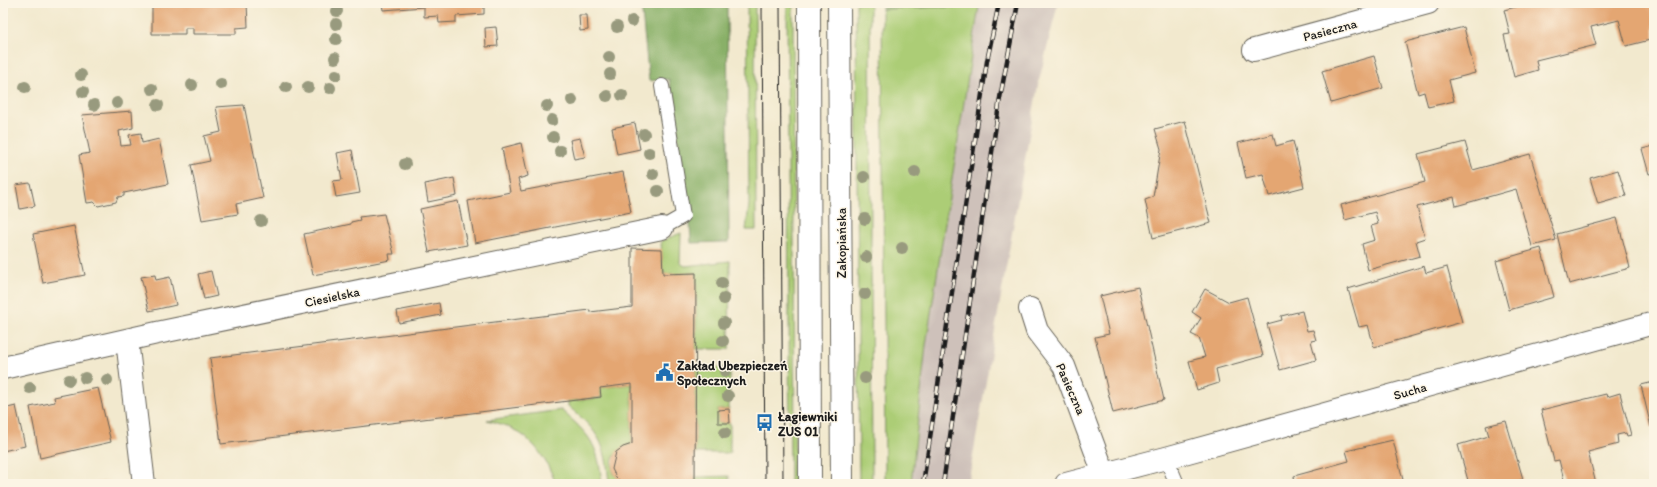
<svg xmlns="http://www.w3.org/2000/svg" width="1657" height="487" viewBox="0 0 1657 487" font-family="Itim,sans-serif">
  <rect width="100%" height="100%" fill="#fcf5e5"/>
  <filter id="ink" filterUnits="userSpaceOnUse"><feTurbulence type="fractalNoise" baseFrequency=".025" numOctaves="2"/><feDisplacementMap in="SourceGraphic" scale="8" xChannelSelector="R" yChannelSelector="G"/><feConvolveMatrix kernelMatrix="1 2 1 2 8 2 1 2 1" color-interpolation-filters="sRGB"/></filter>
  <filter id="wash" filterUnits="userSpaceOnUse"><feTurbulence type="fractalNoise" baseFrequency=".012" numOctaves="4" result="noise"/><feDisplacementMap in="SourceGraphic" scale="16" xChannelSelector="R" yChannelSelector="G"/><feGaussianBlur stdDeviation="0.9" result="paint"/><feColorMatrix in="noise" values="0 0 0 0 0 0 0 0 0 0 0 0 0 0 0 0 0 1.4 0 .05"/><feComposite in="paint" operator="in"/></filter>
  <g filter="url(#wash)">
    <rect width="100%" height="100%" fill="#f2e9ce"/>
    <path fill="#cec1ba" d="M980 3H1058L1038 85 968 484H911L926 345Z"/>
    <path fill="#accd76" stroke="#647449" d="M747 3H755L756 230H746L749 204Z
      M787 3H793L795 484H790Z
      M856 3H870L872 484H859Z
      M979 6 926 345 911 484H885L882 9Z
      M681 233 680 263 685 266 730 261 729 349H696V273L663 274 661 241Z
      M696 367 730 368 729 409 718 410V423H730V453H695Z
      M632 384V444C607 450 604 479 630 484H609C606 443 599 432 568 406V401L601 398 600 388Z
      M561 410C591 436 598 444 602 484H556C542 448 525 429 487 420Z
      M729 476V484H695V477Z"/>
    <path fill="#89b067" stroke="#526642" d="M641 3H727L729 242 691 243 690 223 669 79 649 81Z
      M882 3H980L979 6 882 9Z"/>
    <g id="blocks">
      <path fill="#e4a672" d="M152 3H247L248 27 236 28V34H193V28H185V34H152Z
        M382 3H484V14L456 16V22L439 23 438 16 424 17V7L383 10Z
        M496 3H526V4L497 6Z
        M1531 3H1654V39L1626 46 1619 20 1591 27 1596 45 1536 60 1538 70 1514 77 1504 35 1510 34 1504 10Z
        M579 15H587L588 30 580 31Z
        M496 27 498 46 486 47 485 28Z
        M1464 27 1475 73 1449 80 1454 101 1428 107 1424 92 1418 94 1405 42Z
        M1374 56 1383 88 1331 103 1322 71Z
        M244 105 263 198 236 204 238 214 202 220 191 165 210 161 204 136 221 132 216 107Z
        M132 111 133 128 119 131 121 146 131 145 129 135 141 133 142 143 159 139 168 184 124 193V196L118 197 116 202 98 206 94 202 87 203 79 155 90 153 82 115Z
        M1185 121 1211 223 1153 238 1145 200 1153 197 1161 149 1155 129Z
        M635 123 640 149 617 154 612 128Z
        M1273 134 1276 146 1293 141 1304 187 1269 196 1263 174 1246 178 1238 143Z
        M580 138 585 157 574 159 570 140Z
        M1465 142 1473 170 1530 154 1556 240 1532 246 1516 189 1456 206 1454 197 1417 207 1425 238 1416 241 1420 256 1368 270 1362 244 1375 240 1371 226 1378 224 1375 212 1345 220 1341 205 1425 182 1418 154Z
        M521 143 528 176 518 179 521 191 623 172 631 212 475 243 468 201 510 192 502 148Z
        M1654 146V173L1649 174 1642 149Z
        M352 150 360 193 336 197 333 181 342 180 337 153Z
        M1618 170 1626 196 1598 204 1590 178Z
        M454 178 457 196 428 202 425 184Z
        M30 183 35 206 20 209 16 185Z
        M458 201 467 245 429 252 420 209Z
        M384 214 394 254H389L390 260 313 275 304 234 351 224V222L360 220 359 217Z
        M1617 218 1630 268 1569 284 1557 234Z
        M74 226 85 275 43 283 33 234Z
        M632 248 662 249 663 274 696 273 695 484H631L622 483 616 477 612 469 616 452 623 447 632 444V384L600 388 601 397 221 444 210 358 590 310V312L632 307Z
        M1541 248 1554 297 1509 310 1496 261Z
        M1424 266 1426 273 1447 267 1462 322 1374 347 1368 325 1359 327 1348 289Z
        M211 271 217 296 204 299 198 274Z
        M155 275 156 280 170 277 176 305 149 311 141 277Z
        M1138 287 1164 400 1113 413 1095 337 1109 334 1100 296Z
        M1205 289 1229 302 1247 297 1263 356 1216 369 1219 383 1197 390 1189 361 1205 357 1199 338 1191 334 1201 318 1192 312Z
        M439 303 441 315 399 323 397 311Z
        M1302 311 1307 331 1313 330 1316 340 1311 341 1316 360 1280 370 1267 324 1282 320 1281 316Z
        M1654 382V426L1651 427 1641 385Z
        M98 388 111 442 40 458 30 407 55 402 54 397Z
        M1620 393 1631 435 1627 436 1626 433 1617 435 1618 444 1588 452 1596 484H1565L1559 460 1554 461 1541 410 1606 394 1607 397Z
        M16 406 25 446 3 451V409Z
        M729 409 730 423H718V410Z
        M1506 421 1523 479 1507 484H1469L1458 445 1489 436 1486 426Z
        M1393 440 1404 484H1295L1294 476 1349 461 1346 451Z
        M109 481 110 484H94V483Z"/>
    </g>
  </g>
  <g filter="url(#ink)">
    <use href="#blocks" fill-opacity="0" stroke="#67645a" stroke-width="1"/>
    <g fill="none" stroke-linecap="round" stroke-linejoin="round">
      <defs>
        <path id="service" d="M662 228 683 216 662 86
          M1166 458 1177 484"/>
        <path id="minor" d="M1254 50 1428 3
          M1030 309 1037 331 1064 366 1104 474
          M127 340 144 484
          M3 368 157 333 662 228
          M1066 484 1166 458 1654 323"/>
        <path id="primary" d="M809 3 810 484
          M839 3 842 484"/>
      </defs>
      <use href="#service" stroke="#67645a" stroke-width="16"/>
      <use href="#minor" stroke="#67645a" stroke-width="24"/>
      <use href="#primary" stroke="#67645a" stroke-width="24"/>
      <use href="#service" stroke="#fff" stroke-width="14"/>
      <use href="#minor" stroke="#fff" stroke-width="22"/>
      <use href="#primary" stroke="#fff" stroke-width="22"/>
      <path stroke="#1c1c1c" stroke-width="1" d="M762 3 765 484
        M780 3 783 484"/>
      <defs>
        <path id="rail" d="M923 484 987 61 999 3
          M943 484 1000 98 1018 3"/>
      </defs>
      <use href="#rail" stroke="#1c1c1c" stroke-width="4.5"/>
      <use href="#rail" stroke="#fcf5e5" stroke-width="3" stroke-dasharray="9" stroke-linecap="butt"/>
    </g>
    <g fill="#989a7e">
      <circle cx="337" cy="11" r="6"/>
      <circle cx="632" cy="21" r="6"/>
      <circle cx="336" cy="24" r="6"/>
      <circle cx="617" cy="27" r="6"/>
      <circle cx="336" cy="39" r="6"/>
      <circle cx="609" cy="57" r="6"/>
      <circle cx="335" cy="58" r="6"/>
      <circle cx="610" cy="74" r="6"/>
      <circle cx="81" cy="75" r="6"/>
      <circle cx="336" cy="75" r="6"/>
      <circle cx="221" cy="84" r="6"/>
      <circle cx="192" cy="85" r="6"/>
      <circle cx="25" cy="87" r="6"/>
      <circle cx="286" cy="87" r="6"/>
      <circle cx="308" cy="87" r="6"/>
      <circle cx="330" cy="88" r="6"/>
      <circle cx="152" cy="89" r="6"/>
      <circle cx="83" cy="92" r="6"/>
      <circle cx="622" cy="95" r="6"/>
      <circle cx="607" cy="96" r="6"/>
      <circle cx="572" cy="100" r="6"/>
      <circle cx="117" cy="103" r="6"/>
      <circle cx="94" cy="105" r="6"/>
      <circle cx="158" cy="105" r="6"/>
      <circle cx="547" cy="106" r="6"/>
      <circle cx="552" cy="120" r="6"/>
      <circle cx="644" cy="134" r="6"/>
      <circle cx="553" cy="137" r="6"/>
      <circle cx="560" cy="151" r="6"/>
      <circle cx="649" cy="153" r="6"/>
      <circle cx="405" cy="164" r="6"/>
      <circle cx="915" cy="172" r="6"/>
      <circle cx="653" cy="174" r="6"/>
      <circle cx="864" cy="177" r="6"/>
      <circle cx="658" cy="191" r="6"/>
      <circle cx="865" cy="219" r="6"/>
      <circle cx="261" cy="221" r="6"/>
      <circle cx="902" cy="248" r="6"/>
      <circle cx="866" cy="257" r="6"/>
      <circle cx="722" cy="283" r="6"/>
      <circle cx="865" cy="294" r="6"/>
      <circle cx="724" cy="299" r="6"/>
      <circle cx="724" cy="323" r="6"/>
      <circle cx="723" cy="341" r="6"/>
      <circle cx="725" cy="371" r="6"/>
      <circle cx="85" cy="378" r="6"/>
      <circle cx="865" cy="378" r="6"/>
      <circle cx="69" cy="380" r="6"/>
      <circle cx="107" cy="380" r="6"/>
      <circle cx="30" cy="388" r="6"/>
      <circle cx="728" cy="396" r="6"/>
      <circle cx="725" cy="433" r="6"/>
    </g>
  </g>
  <defs>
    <symbol id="civic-bare" viewBox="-9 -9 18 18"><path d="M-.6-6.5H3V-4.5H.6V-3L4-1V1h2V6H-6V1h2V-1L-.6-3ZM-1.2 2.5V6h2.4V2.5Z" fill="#1f6fb2" stroke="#fcf5e5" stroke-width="2.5" paint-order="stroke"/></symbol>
    <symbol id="bus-bare" viewBox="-9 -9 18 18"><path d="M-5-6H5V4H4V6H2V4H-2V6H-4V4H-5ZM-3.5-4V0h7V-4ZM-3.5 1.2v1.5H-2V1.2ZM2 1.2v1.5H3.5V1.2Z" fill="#1f6fb2" stroke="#fcf5e5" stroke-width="2.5" paint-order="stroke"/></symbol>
  </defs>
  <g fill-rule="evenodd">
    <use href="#civic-bare" x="652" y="360" width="25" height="25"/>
    <use href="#bus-bare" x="752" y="410" width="25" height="25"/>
  </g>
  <g text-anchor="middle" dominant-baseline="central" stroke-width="3" stroke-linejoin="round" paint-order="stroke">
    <g font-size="13" fill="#1c1c1c" stroke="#fcf5e5">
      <text transform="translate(1330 30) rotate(-15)">Pasieczna</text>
      <text transform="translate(841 243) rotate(-90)">Zakopiańska</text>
      <text transform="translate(332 297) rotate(-12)">Ciesielska</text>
      <text transform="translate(1071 389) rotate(66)">Pasieczna</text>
      <text transform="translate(1410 391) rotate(-16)">Sucha</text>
    </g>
    <g font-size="13" font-weight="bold" fill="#1c1c1c" stroke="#fcf5e5" text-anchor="start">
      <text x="677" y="365">Zakład Ubezpieczeń<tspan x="677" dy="15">Społecznych</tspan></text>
      <text x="778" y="416">Łagiewniki<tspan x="778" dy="15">ZUS 01</tspan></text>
    </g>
  </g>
  <rect width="1657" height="487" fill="none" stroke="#fcf5e5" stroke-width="16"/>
</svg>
